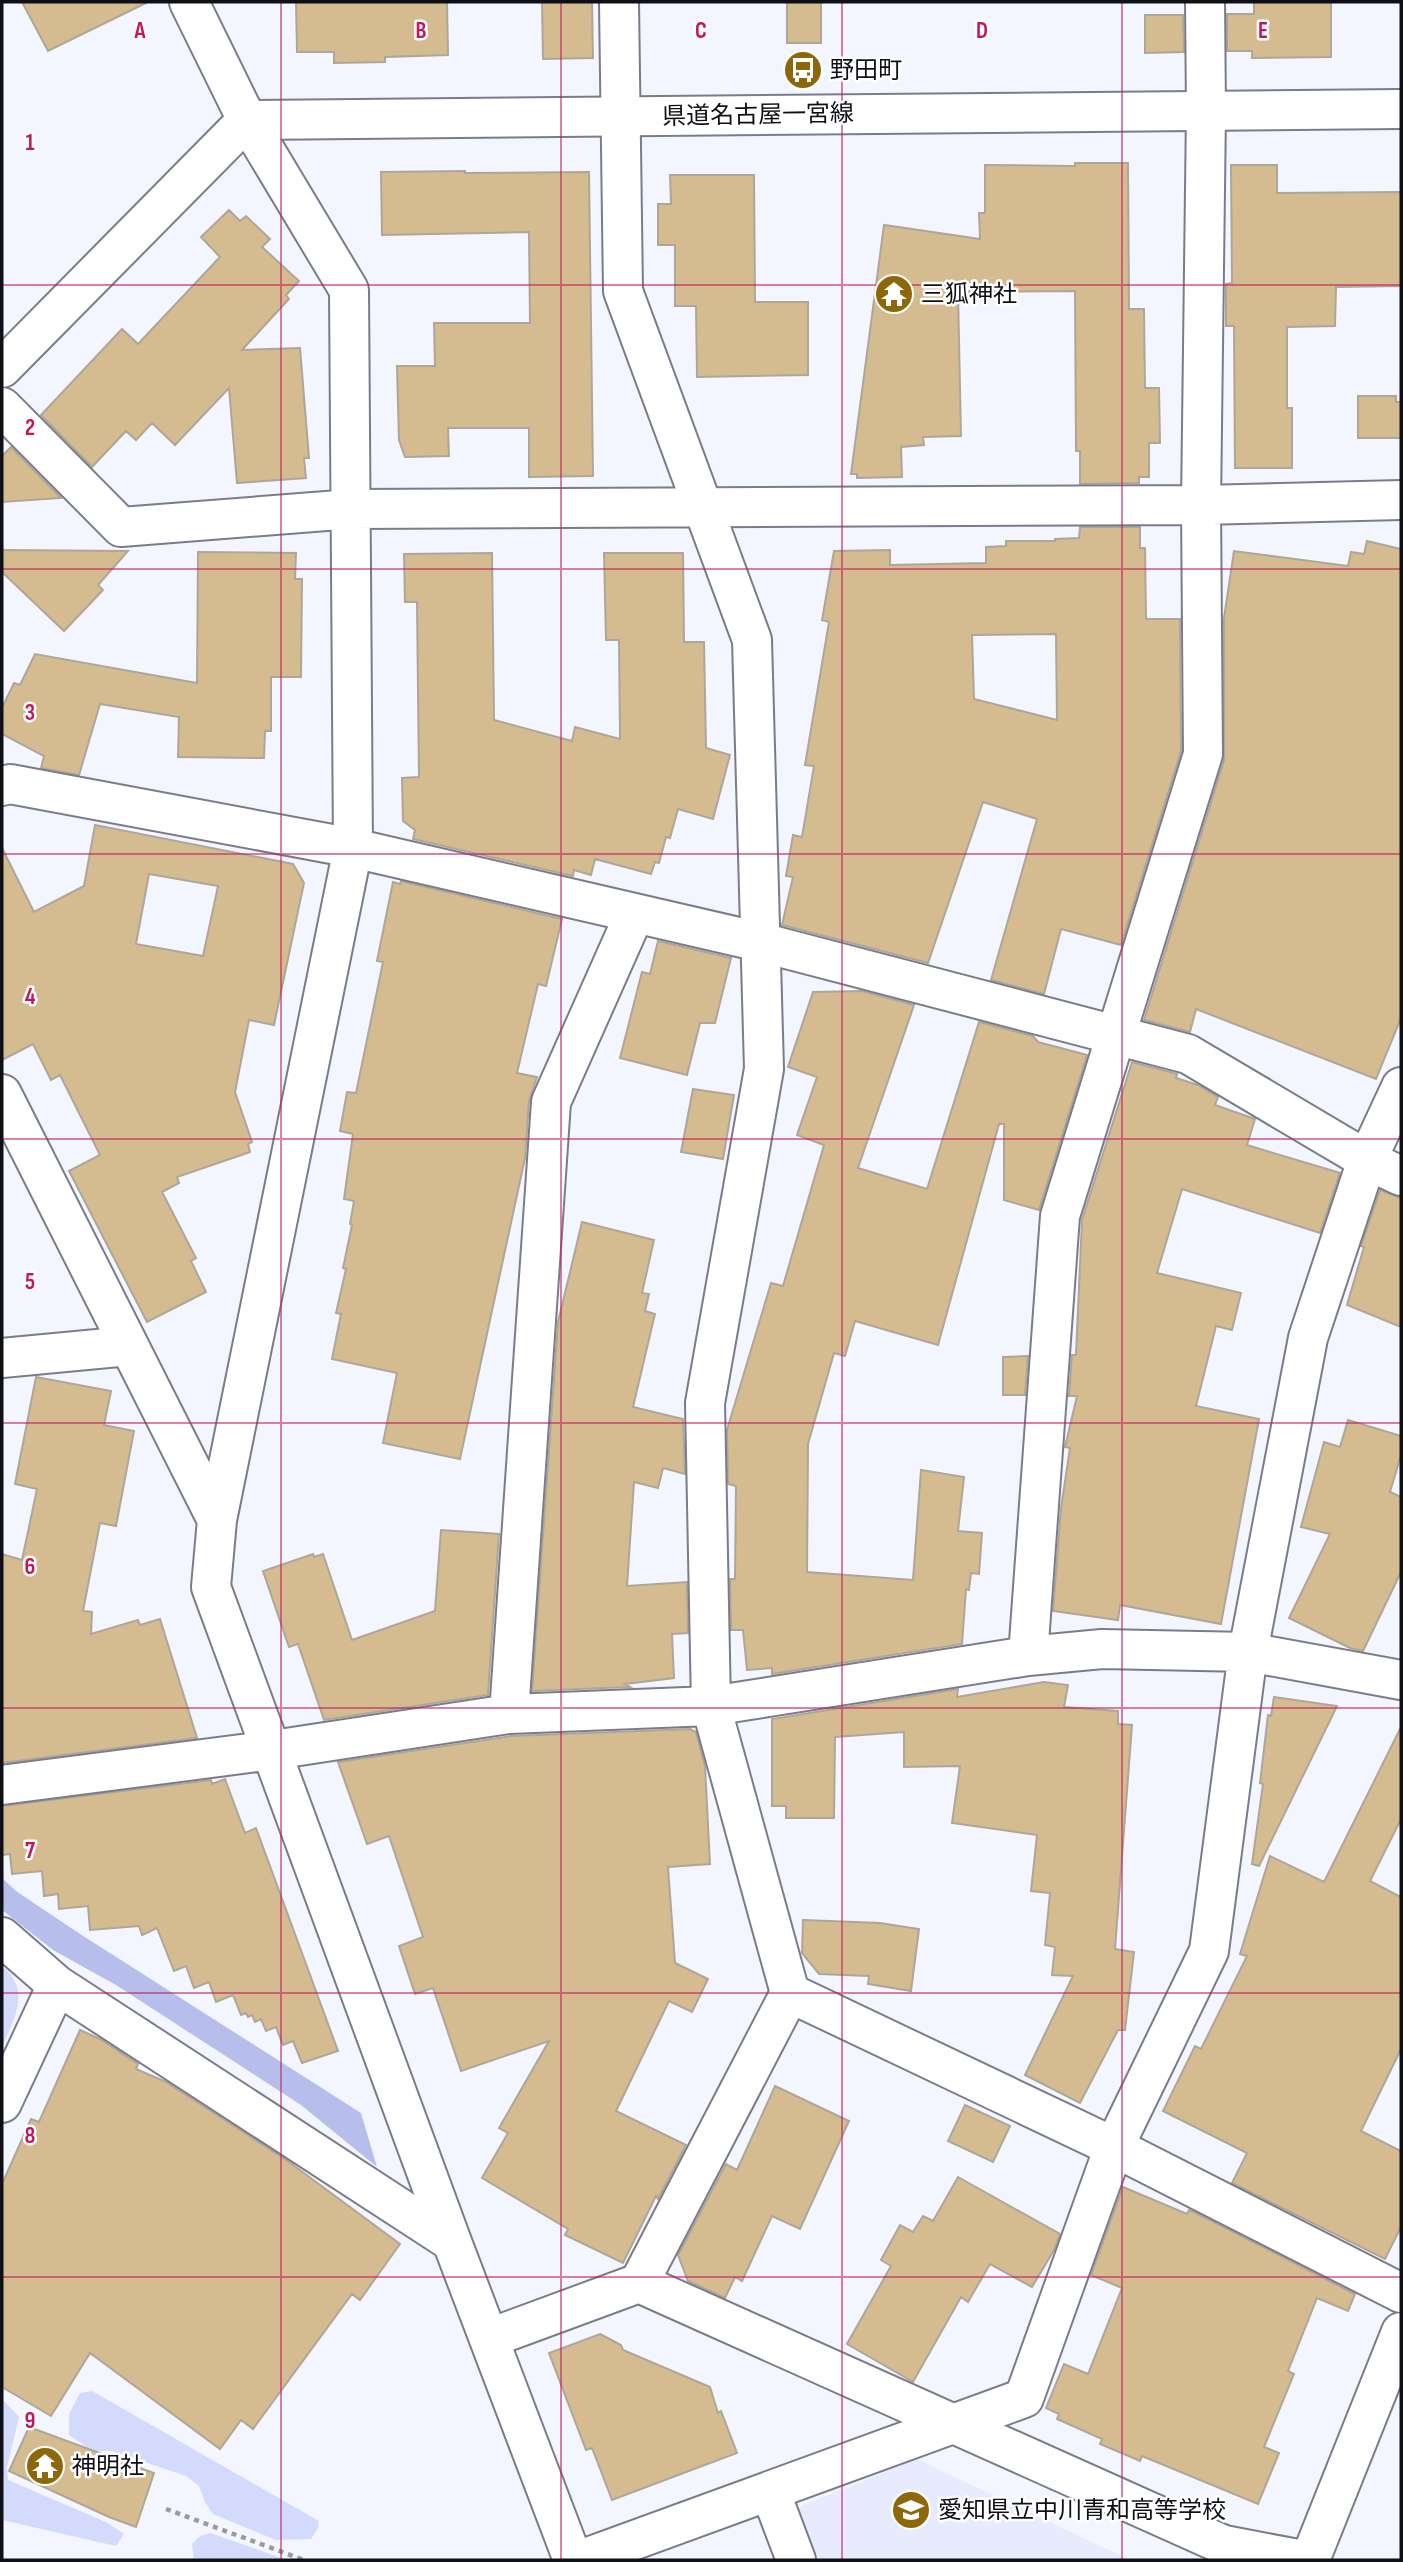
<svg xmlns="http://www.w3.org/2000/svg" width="1403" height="2562" viewBox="0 0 1403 2562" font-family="'Sofia Sans Condensed','Noto Sans JP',sans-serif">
  <rect width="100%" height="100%" fill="#f3f5ff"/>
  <path fill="#e8ebfe" d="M917 2459 1130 2560H809L792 2514 803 2505Z"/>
  <path fill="#d4dafc" d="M2 1966C32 1990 14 2019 2 2047Z
    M92 2391 319 2521 318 2528 311 2539 276 2540 213 2514 205 2502 199 2486 186 2476 112 2451H93L69 2435V2414L80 2393Z
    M2 2399 19 2417 7 2467 8 2480 108 2523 124 2534 116 2546 2 2520Z
    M211 2533 287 2560H194L192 2544 200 2536Z"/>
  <path fill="#b7beec" d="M2 1878 16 1891 77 1932 361 2113 377 2167 301 2105 116 1985 53 1950 2 1910Z"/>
  <path fill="#d4bc90" stroke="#aea698" stroke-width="2" fill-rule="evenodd" d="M22 2H148L48 51Z
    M296 2H447L448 55 385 57V62L334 63V52H297Z
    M542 2H592L593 58 543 59Z
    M787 2H821V43H787Z
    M1254 2H1331V57L1252 58V51H1227V14H1254Z
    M1145 15H1183L1184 52 1145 53Z
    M1075 163H1128L1129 309H1144L1145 388H1159L1160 443H1149V477H1139V483L1080 484V451H1076L1075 291 958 292 961 436 923 437 924 445 901 447 902 477 857 478V474H851L884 225 980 239 979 213H985V165L1075 166Z
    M1231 165H1277V193L1401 192V286L1336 287 1335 326 1287 327V408H1292V468H1235L1234 326H1226V284L1232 283Z
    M465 171V173L589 172 593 476 529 477V428H448L449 456 405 457 399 440 397 366H435L434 323H530L529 232 382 235 381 172Z
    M670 175H754L755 302H808V375L697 377 696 306H675V245H658V204H671Z
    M229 210 240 221 246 216 270 239 262 247 299 281 286 295 289 299 242 350 300 348 309 458H304L306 478 237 483 229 388 175 445 152 423 136 440 126 431 92 467 41 415 122 329 138 344 220 257 201 237Z
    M1358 396H1396V402H1401V438H1358Z
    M11 447 61 498 2 502V456Z
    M1080 527H1140V548H1145L1146 619H1180L1181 751 1121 945 1061 929 1044 994 991 980 1037 819 983 802 928 963 782 925 793 877 786 876 793 835 802 837 814 766 805 765 829 622 822 620 834 551 890 550V565L986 563V547L1006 546V541H1055V539L1079 538ZM1056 634 1057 720 974 699 972 635Z
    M1367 541 1401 549V1018L1376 1079 1196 1009 1190 1032 1144 1020 1224 760V618L1234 551 1348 566 1351 552 1364 554Z
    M2 550 128 551 98 585 103 590 64 631 2 572Z
    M198 552 296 553 295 579H302L301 677H271V731H265L264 758 178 757 179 717 100 704 79 775 41 768 44 756 2 734V708L14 683 20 685 35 654 197 683Z
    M492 553 494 720 572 741 575 727 620 739 619 640H606L604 553H683L684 642H704L706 748 730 755 713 819 678 809 670 838 666 837 659 863 655 862 651 874 595 859 591 875 574 870 573 876 413 839 415 830 403 821 402 778 419 777 417 602H405L404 554Z
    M95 825 293 864 304 883 274 1025 249 1020 235 1092 252 1142 248 1144 250 1152 177 1177 179 1183 162 1192 196 1258 191 1261 206 1292 147 1322 69 1171 100 1155 60 1075 51 1080 33 1044 2 1060V848L34 912 84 886ZM149 874 218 886 203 956 136 944Z
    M401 881 562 919 546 986 538 984 517 1073 537 1077 529 1101 525 1158 460 1459 383 1443 397 1373 332 1359 341 1314 336 1313 346 1269 343 1268 352 1225 350 1224 354 1201 344 1199 353 1134 340 1131 347 1092 356 1093 383 962 377 961 393 882 400 884Z
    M658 941 731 958 715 1023H700L687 1075 620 1058 642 972 650 974Z
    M862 991 914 1005 858 1168 927 1189 979 1022 1033 1036 1038 1042 1087 1055 1039 1210 1004 1200V1124H999L938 1345 855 1321 845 1356 834 1353 808 1444 807 1572 913 1580 921 1470 964 1477 958 1531 982 1533 979 1574 971 1573 969 1590 966 1589 962 1644 772 1674V1668L747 1670 743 1630H731L730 1579H735L736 1486 728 1484 727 1430 771 1283 783 1286 824 1145 797 1135 817 1077 788 1067 813 992Z
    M1132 1062 1177 1074 1176 1078 1198 1085 1218 1097 1215 1105 1255 1119 1247 1145 1340 1173 1320 1233 1182 1189 1157 1273 1241 1293 1232 1330 1216 1326 1196 1406 1259 1419 1221 1624 1120 1605 1118 1620 1053 1611 1061 1508 1070 1448 1065 1447 1077 1396H1069L1072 1355H1076L1082 1220Z
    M693 1089 734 1095 723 1159 681 1152Z
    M1380 1190 1401 1198V1327L1347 1305 1364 1247 1361 1246Z
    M582 1222 654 1240 642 1293 649 1294 645 1311 655 1314 633 1407 683 1419 685 1474 663 1468 658 1488 634 1482 627 1586 687 1582 688 1633 672 1634 674 1678 625 1684 630 1687 532 1691 558 1322Z
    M1028 1356 1025 1395H1003V1357Z
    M36 1377 111 1391 104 1425 134 1431 116 1526 100 1523 83 1611 92 1612 91 1634 138 1620 140 1625 160 1619 197 1738 2 1763V1554L22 1560 37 1489 15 1484Z
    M1348 1420 1401 1436V1455L1390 1492 1401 1497V1572L1363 1651 1350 1648 1289 1618 1330 1534 1301 1527 1324 1442 1340 1447Z
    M441 1530 499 1534 488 1695 324 1720 298 1644 289 1647 263 1571 313 1554 314 1557 323 1554 352 1640 435 1611Z
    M1044 1682 1068 1685 1064 1707 1118 1711V1724L1132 1725 1115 1949 1134 1952 1125 2030H1118L1080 2103 1025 2075 1073 1976 1052 1975 1055 1947 1045 1945 1050 1893 1031 1891 1037 1835 952 1823 960 1766 904 1767V1732L835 1737 834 1818H786V1806H772V1719L958 1689 957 1697Z
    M1274 1697 1337 1706 1259 1866 1252 1864 1263 1784 1260 1783 1268 1715 1271 1716Z
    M1401 1727V1819L1370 1881 1401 1897V2049L1361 2131 1401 2151V2227L1385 2259 1232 2183 1247 2153 1163 2111 1195 2046 1201 2049 1247 1956 1240 1954 1270 1856 1324 1882Z
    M690 1729 696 1732 705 1766 710 1864 668 1867 675 1963 708 1979 692 2012 669 2001 616 2111 686 2145 658 2199 656 2196 623 2263 565 2235 568 2229 482 2178 508 2133 499 2128 549 2041 461 2071 433 1988 415 1994 399 1946 423 1937 389 1836 367 1844 338 1762 511 1736Z
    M225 1779 245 1833 256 1828 338 2051 302 2063 293 2041 283 2045 276 2027 266 2031 261 2019 255 2022 252 2015 248 2017 246 2013 241 2015 233 1995 216 2002 209 1982 194 1988 186 1966 174 1971 157 1928 142 1935 139 1926 90 1930 88 1906 59 1909 58 1894 44 1896 42 1871 12 1874 10 1854 2 1855V1806L211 1780 212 1784Z
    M803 1920 880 1923 919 1929 911 1991 868 1984 869 1976 819 1974 802 1953Z
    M80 2030 100 2039 138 2064 136 2069 166 2082 285 2159 400 2244 360 2300 352 2294 253 2429 241 2420 220 2449 90 2353 51 2416 2 2387V2184L31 2119 39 2122Z
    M775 2086 849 2121 800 2229 772 2216 742 2281 735 2277 725 2298 688 2281 678 2255 726 2164 737 2170Z
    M965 2105 1010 2126 993 2162 948 2141Z
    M958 2177 1060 2234 1054 2250 1032 2287 990 2264 968 2302 961 2297 913 2382 847 2344 891 2266 881 2260 900 2225 913 2232 923 2216 933 2221Z
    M1123 2187 1187 2214 1189 2210 1194 2212 1355 2294 1348 2311 1317 2298 1288 2371 1294 2374 1264 2447 1279 2453 1258 2504 1142 2456 1140 2461 1100 2444 1102 2439 1057 2419 1059 2414 1046 2408 1064 2364 1088 2374 1122 2288 1091 2275Z
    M600 2334 621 2345 623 2350 710 2387 718 2413 721 2411 737 2453 612 2500 592 2448 586 2450 549 2353Z
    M29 2427 154 2473 136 2527 109 2517 9 2471Z"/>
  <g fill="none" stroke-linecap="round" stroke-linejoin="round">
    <defs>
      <path id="minor" d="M619 2 623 291 752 640 764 1069 705 1403 711 1706 790 1993 1114 2147 1401 2293
        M2 368 247 120 349 290 353 848 217 1520 211 1587 452 2242 573 2560
        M2 407 121 527 352 509 1201 505 1401 500
        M2 786 10 784 353 848 760 942 1188 1054 1367 1160 1401 1176
        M2 1094 217 1520
        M2 1358 129 1346
        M1028 1656 1060 1216 1203 754 1201 505 1206 111 1205 2
        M509 1714 551 1102 635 913
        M2 1785 273 1750 509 1714 711 1706 1028 1656 1102 1649 1248 1652 1401 1680
        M2 1937 57 1985 452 2242
        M2 2103 57 1985
        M639 2283 1224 2545 1303 2560
        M490 2338 639 2283 790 1993
        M770 2491 796 2560
        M580 2560 1024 2398 1114 2147 1209 1951 1248 1652 1308 1338 1367 1160 1401 1087
        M1310 2560 1401 2332"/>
      <path id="major" d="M189 2 247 120 1401 109"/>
    </defs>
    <use href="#minor" stroke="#7a7c8b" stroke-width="42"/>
    <use href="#major" stroke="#7a7c8b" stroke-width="42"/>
    <path stroke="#999ba3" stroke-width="4.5" stroke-dasharray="5 5" stroke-linecap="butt" d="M166 2509 304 2560"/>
    <use href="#minor" stroke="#fff" stroke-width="38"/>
    <use href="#major" stroke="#fff" stroke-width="38"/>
  </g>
  <path fill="none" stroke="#c2185b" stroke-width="2" stroke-opacity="0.55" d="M281 2V2560M561 2V2560M842 2V2560M1122 2V2560M2 285H1401M2 569H1401M2 854H1401M2 1139H1401M2 1423H1401M2 1708H1401M2 1993H1401M2 2277H1401"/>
  <defs>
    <symbol id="bus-disc" viewBox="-11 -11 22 22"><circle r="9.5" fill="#8d680b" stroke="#fff"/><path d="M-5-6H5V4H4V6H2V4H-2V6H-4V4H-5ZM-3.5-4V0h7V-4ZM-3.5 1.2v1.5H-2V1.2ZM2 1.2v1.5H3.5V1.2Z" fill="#fff"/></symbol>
    <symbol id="temple-disc" viewBox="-11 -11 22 22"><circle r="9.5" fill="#8d680b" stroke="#fff"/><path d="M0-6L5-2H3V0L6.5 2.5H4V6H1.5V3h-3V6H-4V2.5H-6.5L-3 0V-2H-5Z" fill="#fff"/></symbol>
    <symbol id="school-disc" viewBox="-11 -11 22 22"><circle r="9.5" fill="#8d680b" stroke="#fff"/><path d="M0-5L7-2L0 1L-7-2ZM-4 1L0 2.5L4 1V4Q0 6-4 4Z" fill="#fff"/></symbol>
  </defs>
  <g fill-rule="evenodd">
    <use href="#bus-disc" x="781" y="48" width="44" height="44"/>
    <use href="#temple-disc" x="872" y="272" width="44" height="44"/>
    <use href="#temple-disc" x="23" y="2444" width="44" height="44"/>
    <use href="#school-disc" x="889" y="2488" width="44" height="44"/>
  </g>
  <g text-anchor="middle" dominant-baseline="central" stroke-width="5" stroke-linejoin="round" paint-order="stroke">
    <g font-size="24" fill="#0f1015" stroke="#fff" text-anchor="start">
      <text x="830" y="70">野田町</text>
      <text x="921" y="294">三狐神社</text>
      <text x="72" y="2466">神明社</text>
      <text x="938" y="2510">愛知県立中川青和高等学校</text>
    </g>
    <g font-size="24" fill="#0f1015" stroke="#fff">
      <text transform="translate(758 115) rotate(-1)">県道名古屋一宮線</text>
    </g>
  </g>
  <g font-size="23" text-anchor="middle" font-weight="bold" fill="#c2185b" stroke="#fff" stroke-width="5" stroke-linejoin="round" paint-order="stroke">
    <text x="140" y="38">A</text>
    <text x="421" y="38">B</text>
    <text x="701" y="38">C</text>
    <text x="982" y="38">D</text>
    <text x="1263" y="38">E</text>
    <text x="30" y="150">1</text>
    <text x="30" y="435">2</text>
    <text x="30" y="720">3</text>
    <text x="30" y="1004">4</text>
    <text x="30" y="1289">5</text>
    <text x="30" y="1574">6</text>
    <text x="30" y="1858">7</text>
    <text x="30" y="2143">8</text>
    <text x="30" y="2428">9</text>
  </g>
  <rect width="1403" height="2562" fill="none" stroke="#0f1015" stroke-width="7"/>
</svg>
